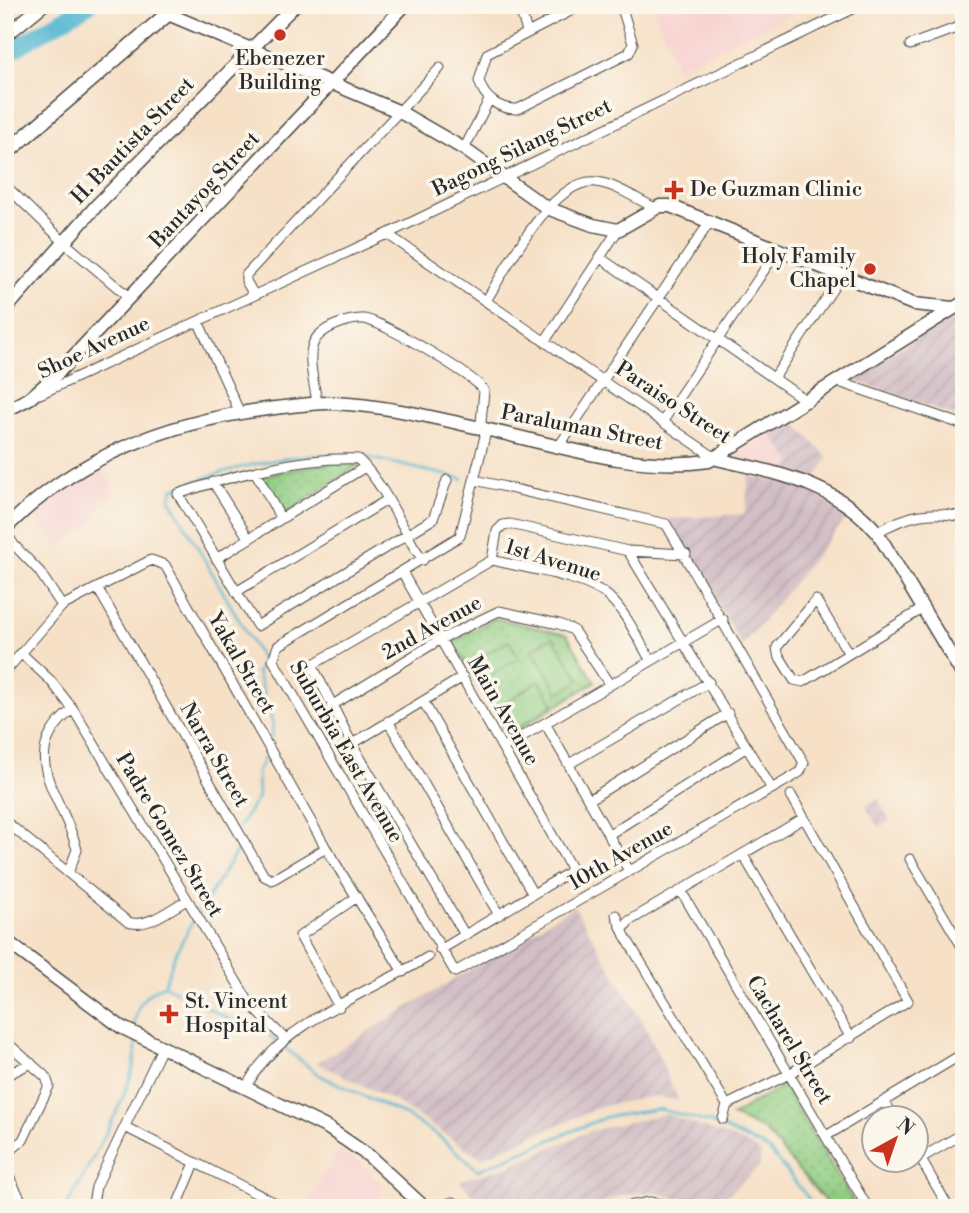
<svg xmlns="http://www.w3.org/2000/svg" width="969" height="1213" viewBox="0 0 969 1213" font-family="'Libre Bodoni',serif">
  <defs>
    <pattern id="industrial-furrows" width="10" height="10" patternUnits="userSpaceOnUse" patternTransform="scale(1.75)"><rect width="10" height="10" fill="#d2bec5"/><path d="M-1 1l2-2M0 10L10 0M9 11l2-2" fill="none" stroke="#b4a3a9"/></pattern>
    <pattern id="grass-dots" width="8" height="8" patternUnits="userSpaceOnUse" patternTransform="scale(1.75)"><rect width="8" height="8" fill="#90cd83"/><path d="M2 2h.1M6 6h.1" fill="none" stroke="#7cb071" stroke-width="1.8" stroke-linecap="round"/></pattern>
  </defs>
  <rect width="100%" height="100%" fill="#fbf7ec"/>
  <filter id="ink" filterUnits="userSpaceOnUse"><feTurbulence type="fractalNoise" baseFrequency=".0143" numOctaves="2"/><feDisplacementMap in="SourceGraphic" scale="14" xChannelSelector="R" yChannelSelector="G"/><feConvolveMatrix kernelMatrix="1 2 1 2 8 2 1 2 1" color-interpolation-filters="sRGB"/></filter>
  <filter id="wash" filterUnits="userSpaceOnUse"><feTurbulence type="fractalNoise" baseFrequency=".00686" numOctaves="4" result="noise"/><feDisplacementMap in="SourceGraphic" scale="28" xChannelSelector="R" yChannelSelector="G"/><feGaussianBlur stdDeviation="1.57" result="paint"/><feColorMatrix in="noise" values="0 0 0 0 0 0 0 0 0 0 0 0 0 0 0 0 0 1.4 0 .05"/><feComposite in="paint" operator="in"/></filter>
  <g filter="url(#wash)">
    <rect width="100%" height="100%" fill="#f6e0c6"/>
    <path fill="#f7d0cf" d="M653 5H810L677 69Z
      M771 434 794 464 788 469 734 457Z
      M100 467 116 491 94 512 98 517 60 547 31 514 62 487Z
      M339 1151 357 1160 385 1188 373 1204 355 1201 352 1208 303 1206Z"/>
    <path fill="url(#industrial-furrows)" d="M952 314H964V419L852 380Z
      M792 420 828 458 814 480 788 469 793 463 771 434Z
      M749 476 802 484 848 516 742 646 669 519 745 514Z
      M878 799 890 821 878 827 865 806Z
      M574 906 645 1026 679 1101 655 1096 602 1106 481 1158 393 1100 317 1063Z
      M666 1114 743 1142 761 1153 760 1165 714 1208H692L684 1201 654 1192 621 1195 592 1208H483L460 1181 506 1167 590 1131Z"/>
    <path fill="url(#grass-dots)" stroke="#5e7c57" stroke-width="2" d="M333 462 360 464 282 516 261 476Z
      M495 618 567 635 595 682 508 736 453 642Z
      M783 1085 854 1203 846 1208H824L825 1201 764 1130 732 1116Z"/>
    <path fill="#90cd83" stroke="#5e7c57" stroke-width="2" d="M553 637 580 680 559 693 532 649Z
      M509 641 519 658 484 679 474 661Z
      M539 681 554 704 511 732 496 709Z"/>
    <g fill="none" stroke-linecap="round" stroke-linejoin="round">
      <path stroke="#53b7d2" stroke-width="2.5" d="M357 455 463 479
        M271 738 273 725 257 672 263 662 170 499 173 489C226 469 290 452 347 455
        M239 827 258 797 257 773 266 755
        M198 914 238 849 235 835
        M164 985 175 954 194 919
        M134 1029C135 1007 143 994 164 985L237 1023 256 1025 319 1075 405 1115 437 1135 478 1170 606 1117 660 1109 714 1124 768 1149 809 1199 810 1208
        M66 1208C85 1170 144 1076 135 1039"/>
      <path stroke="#53b7d2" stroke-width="18" d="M5 54 88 5"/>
    </g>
  </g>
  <g filter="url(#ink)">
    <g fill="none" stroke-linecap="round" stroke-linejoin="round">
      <defs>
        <path id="street" d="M519 5 527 32
          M582 5 487 54 479 81C484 98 499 110 518 109L629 53 633 44 621 5
          M910 45 964 25
          M464 149 489 100
          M5 185 65 243 130 298
          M387 234 717 459
          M599 257 808 402
          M254 295 246 281V275L440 68
          M486 301C505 270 554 175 597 182 617 185 638 200 657 209
          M198 321 240 413
          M545 341 618 230
          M774 378 841 276
          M839 382 964 425
          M40 394 387 234 861 5
          M317 403C315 386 307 360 313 344 319 328 349 318 364 319 381 321 478 377 484 391L481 422 485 436 460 536 278 646 273 660 455 972 794 776 800 772 804 763 666 524 475 480
          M663 421 779 248
          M559 446 711 220
          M256 473 281 519
          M213 482 249 539
          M5 531 14 545 39 571 62 606
          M877 532C906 516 931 508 964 518
          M628 551 772 789
          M216 559 365 467
          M423 560 414 547C398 518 382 482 358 459 299 457 234 475 178 494L257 626 433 519 447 480
          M492 560 497 531 503 525 510 524 628 551 686 554
          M402 572 571 868 568 873 440 950
          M98 589 264 876 272 880 326 848
          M236 592 387 500
          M21 653 50 680 73 709 250 1004 284 1038
          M849 654 816 600 777 647 778 654 794 680 803 682 922 609
          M5 672 62 606 151 560 165 565 326 848 403 972
          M423 701 533 894
          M331 706 441 639 499 611 559 624 573 630 610 685
          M388 721 499 915
          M545 723 629 871
          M352 744 463 677
          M504 747 723 619
          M569 764 709 682
          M589 800 728 713
          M5 821 128 922C147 929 170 909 187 900
          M608 835 747 747
          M743 855 851 1038
          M910 859 964 950
          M68 873 77 850C64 796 13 756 73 709
          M681 891 868 1208
          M616 915 625 936 727 1105
          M624 928 629 921 804 818
          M465 935 352 744 312 665 492 560C523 568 587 576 610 598 627 614 639 641 651 661
          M339 1007 300 936 357 897
          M5 1041 46 1077 49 1086 23 1140 5 1155
          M5 1076 31 1063
          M246 1088C277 1023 369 993 428 957
          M884 1101 895 1118
          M723 1119 727 1105 789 1074 908 1001 791 795
          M125 1127 285 1208
          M826 1136 964 1053
          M916 1151 949 1208
          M921 1158 964 1133
          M5 1169 25 1208
          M92 1208 96 1187 162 1048
          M176 1208 195 1163
          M255 1208 259 1195
          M437 1208 452 1202 470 1208
          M619 1208 650 1202 678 1208"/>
        <path id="secondary" d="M168 14 400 112 464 149 547 208 593 225 618 230 660 206H670L913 304 953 308
          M5 36 43 5
          M5 310 97 205 295 5
          M5 411 30 398 54 377 405 5
          M717 459C776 473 835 483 877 532L964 677
          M5 529C77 455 174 420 275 408 295 406 314 402 333 403 384 405 435 418 485 429 557 445 634 472 709 461L964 302
          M5 940 121 1027 328 1128 369 1156 425 1208"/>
        <path id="primary" d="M5 154 178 5"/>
      </defs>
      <use href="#street" stroke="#494642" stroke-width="11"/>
      <use href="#secondary" stroke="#494642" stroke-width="15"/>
      <use href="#primary" stroke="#494642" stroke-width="17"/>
      <use href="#street" stroke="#fff" stroke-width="9"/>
      <use href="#secondary" stroke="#fff" stroke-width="12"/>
      <use href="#primary" stroke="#fff" stroke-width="14"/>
    </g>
  </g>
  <g fill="#c8321e" stroke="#fbf7ec" stroke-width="2.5">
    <circle cx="280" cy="35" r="7"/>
    <path d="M670.5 179.5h7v7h7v7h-7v7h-7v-7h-7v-7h7z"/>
    <circle cx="870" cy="269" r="7"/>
    <path d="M165.5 1003.5h7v7h7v7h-7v7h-7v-7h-7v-7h7z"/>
  </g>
  <g text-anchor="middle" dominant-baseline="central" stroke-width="7" stroke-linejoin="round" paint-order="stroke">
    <g font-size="21" fill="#2b2b2b" stroke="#fbf7ec" text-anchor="start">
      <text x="280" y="59" text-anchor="middle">Ebenezer<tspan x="280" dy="24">Building</tspan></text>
      <text x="690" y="190">De Guzman Clinic</text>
      <text x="856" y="257" text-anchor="end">Holy Family<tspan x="856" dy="24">Chapel</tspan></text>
      <text x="185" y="1002">St. Vincent<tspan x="185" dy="24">Hospital</tspan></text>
    </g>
    <g font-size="21" fill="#2b2b2b" stroke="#fbf7ec">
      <text transform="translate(133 141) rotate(-46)">H. Bautista Street</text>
      <text transform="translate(522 148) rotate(-26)">Bagong Silang Street</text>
      <text transform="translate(205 190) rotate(-47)">Bantayog Street</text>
      <text transform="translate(94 348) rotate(-25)">Shoe Avenue</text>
      <text transform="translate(673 403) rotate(33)">Paraiso Street</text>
      <text transform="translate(582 428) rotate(11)">Paraluman Street</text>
      <text transform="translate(553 561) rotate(17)">1st Avenue</text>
      <text transform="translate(432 628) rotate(-29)">2nd Avenue</text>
      <text transform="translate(241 663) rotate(60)">Yakal Street</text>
      <text transform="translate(503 711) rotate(60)">Main Avenue</text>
      <text transform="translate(346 752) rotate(60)">Suburbia East Avenue</text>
      <text transform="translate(214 755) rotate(60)">Narra Street</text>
      <text transform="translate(169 835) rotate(59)">Padre Gomez Street</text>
      <text transform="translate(621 856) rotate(-30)">10th Avenue</text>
      <text transform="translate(789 1040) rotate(59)">Cacharel Street</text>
    </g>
  </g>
  <rect width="969" height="1213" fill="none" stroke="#fbf7ec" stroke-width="28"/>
  <g transform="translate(895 1139) rotate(40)"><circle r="33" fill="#fbf7ec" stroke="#a8a59f" stroke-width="2"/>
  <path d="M0-5L12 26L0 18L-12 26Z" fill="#c8321e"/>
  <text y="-10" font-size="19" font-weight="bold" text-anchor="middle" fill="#2b2b2b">N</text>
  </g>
</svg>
